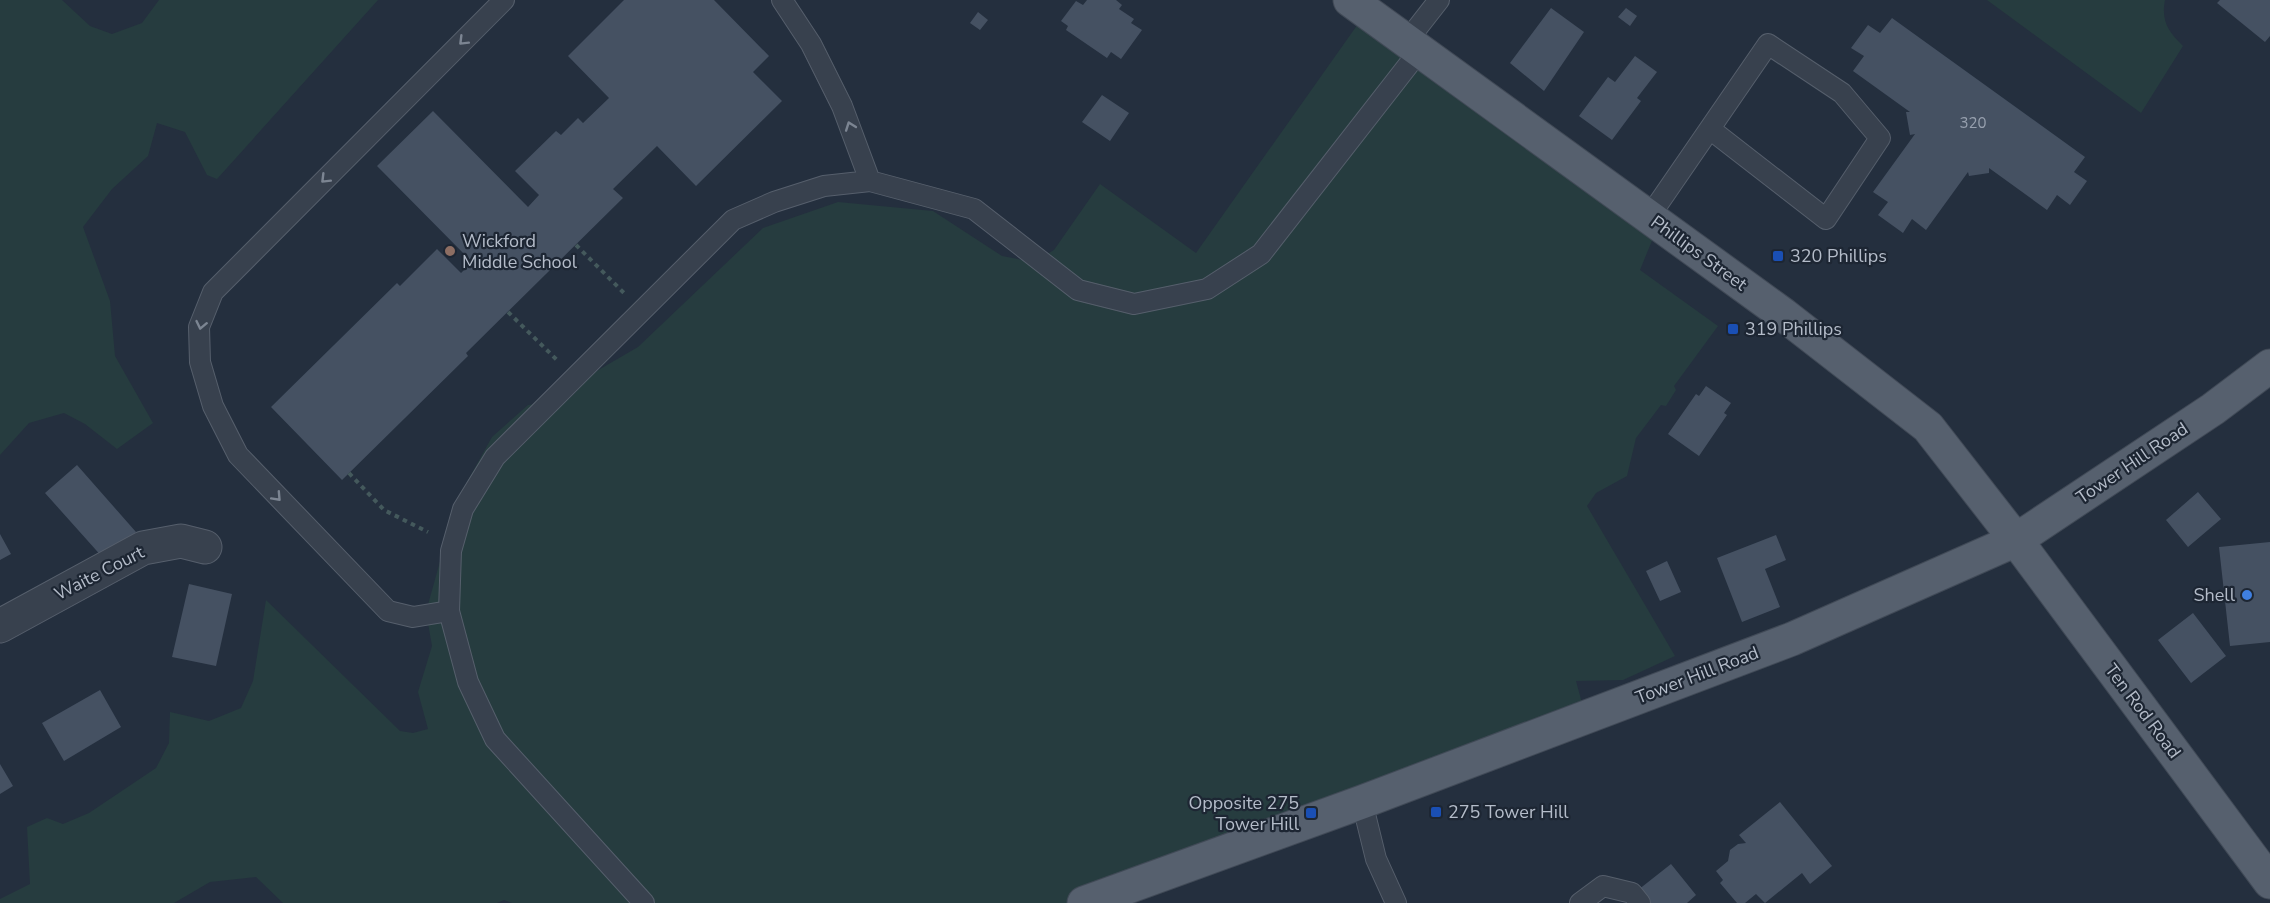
<svg xmlns="http://www.w3.org/2000/svg" width="2270" height="903" viewBox="0 0 2270 903" font-family="'Nunito Sans',sans-serif">
  <rect width="100%" height="100%" fill="#242f3e"/>
  <path fill="#263c3f" d="M0 0H62L90 26 112 34 142 23 159 0H378L217 179 207 175 185 132 157 123 148 156 112 189 83 227 110 301 115 356 153 423 117 449 85 424 64 413 29 423 0 455Z
    M1987 0H2165C2161 21 2168 31 2183 46L2141 113Z
    M1370 7 1660 221 1640 270 1718 326 1674 386 1676 390 1666 406 1661 405 1636 438 1627 476 1596 493 1587 506 1675 656 1623 680 1576 681 1586 718 1095 903H512L504 900 497 903H283L256 877 210 882 174 903H0V899L30 884 27 827 47 818 63 824 89 813 156 768 169 743 170 712 209 721 241 708 253 681 266 600 400 731 413 733 428 729 418 692 432 646 426 612 457 500 492 437 528 405 569 399 595 372 638 347 763 228 838 202 933 211 1002 256 1034 262 1054 250 1100 184 1196 253Z"/>
  <path fill="#455162" d="M624 0H714L769 56 753 72 782 101 696 186 657 146 613 189 623 198 466 353 468 356 342 480 271 407 397 283 400 286 437 249 461 273 472 262 377 166 433 111 528 207 539 195 515 171 556 131 561 135 578 118 583 123 609 98 568 56Z
    M1087 0H1116L1122 5 1119 9 1134 19 1131 23 1142 30 1121 59 1111 52 1107 58 1066 30 1068 26 1061 21 1076 1 1083 5Z
    M2220 0H2270V36L2265 42 2217 3Z
    M1551 8 1584 32 1544 91 1510 63Z
    M1626 8 1637 16 1630 26 1618 17Z
    M978 12 988 20 980 30 970 23Z
    M1892 18 2085 157 2074 172 2087 181 2070 205 2057 195 2047 210 1989 168V173L1969 176 1968 172 1926 230 1912 219 1903 233 1878 215 1888 202 1873 192 1915 134 1910 135 1906 112H1910L1853 71 1864 56 1851 48 1868 25 1880 33Z
    M1635 56 1657 72 1637 98 1641 101 1612 140 1579 116 1608 77 1615 82Z
    M1102 95 1129 113 1110 141 1082 122Z
    M1706 386 1731 403 1724 413 1727 415 1699 456 1668 434 1696 394 1699 396Z
    M77 465 136 532 104 559 45 493Z
    M2198 492 2221 519 2188 547 2166 520Z
    M0 534 11 554 0 560Z
    M1776 535 1786 560 1765 569 1780 607 1742 622 1717 558Z
    M2270 542V642L2230 646 2219 547Z
    M1667 561 1681 592 1660 601 1646 571Z
    M189 584 232 594 216 666 172 657Z
    M2193 613 2226 656 2191 683 2158 640Z
    M100 690 121 727 64 761 42 723Z
    M0 764 13 786 0 794Z
    M1780 802 1832 866 1810 884 1802 873 1765 903 1756 894 1745 903H1737L1720 883 1723 880 1716 871 1728 861 1730 850 1738 844 1746 843 1739 835Z
    M1671 864 1696 895 1687 903H1649L1638 890Z"/>
  <g fill="none" stroke-linecap="round" stroke-linejoin="round">
    <defs>
      <path id="service" d="M782 0 811 44 842 106 870 181
        M1407 41 1439 0
        M1649 217 1768 44 1842 93 1880 138 1826 219 1710 129
        M449 611 413 617 388 611 238 455 213 406 200 362 199 327 213 292 504 0
        M1362 802 1376 859 1396 903
        M644 903 495 739 468 682 449 611 451 551 463 509 495 457 733 220 774 202 824 186 870 181 974 209 1078 290 1134 304 1207 289 1261 254 1420 50
        M1580 903 1603 886 1632 893 1640 903"/>
      <path id="minor" d="M0 626 143 548 181 541 205 547"/>
      <path id="primary" d="M1350 0 1784 315 1928 427 2016 540 2270 882
        M1084 903 1362 802 1792 639 2016 540 2213 409 2270 366"/>
    </defs>
    <use href="#service" stroke="#565f6c" stroke-width="22"/>
    <use href="#minor" stroke="#565f6c" stroke-width="35"/>
    <use href="#primary" stroke="#414a57" stroke-width="35"/>
    <path stroke="#44595c" stroke-width="4" stroke-dasharray="4.5 4.5" stroke-linecap="butt" d="M576 245 624 293
      M508 312 557 360
      M349 473 384 510 428 532"/>
    <use href="#service" stroke="#38414e" stroke-width="20"/>
    <use href="#minor" stroke="#38414e" stroke-width="33"/>
    <use href="#primary" stroke="#56606e" stroke-width="33"/>
  </g>
  <defs><path id="oneway-chevron" d="M-2-3.5L2.5 0L-2 3.5" fill="none" stroke-width="1.6" stroke-linecap="round" stroke-linejoin="round" transform="scale(1.5)"/></defs>
  <g stroke="#7c8592">
    <use href="#oneway-chevron" transform="translate(463 41) rotate(135)"/>
    <use href="#oneway-chevron" transform="translate(850 126) rotate(-110)"/>
    <use href="#oneway-chevron" transform="translate(325 179) rotate(135)"/>
    <use href="#oneway-chevron" transform="translate(201 325) rotate(102)"/>
    <use href="#oneway-chevron" transform="translate(277 497) rotate(47)"/>
  </g>
  <circle fill="#8d6e63" stroke="#1d2633" stroke-width="2" cx="450" cy="251" r="6"/>
  <g fill="#1a4fb4" stroke="#1d2633" stroke-width="2">
    <rect x="1772" y="250" width="12" height="12" rx="3"/>
    <rect x="1727" y="323" width="12" height="12" rx="3"/>
    <rect x="1430" y="806" width="12" height="12" rx="3"/>
    <rect x="1305" y="807" width="12" height="12" rx="3"/>
  </g>
  <circle fill="#3f7fe0" stroke="#1d2633" stroke-width="2" cx="2247" cy="595" r="6"/>
  <g text-anchor="middle" dominant-baseline="central" stroke-width="4.5" stroke-linejoin="round" paint-order="stroke">
    <g font-size="15" fill="#98a1af">
      <text x="1973" y="123">320</text>
    </g>
    <g font-size="18" fill="#b4bcc9" stroke="#1d2633" text-anchor="start">
      <text x="462" y="241">Wickford<tspan x="462" dy="21">Middle School</tspan></text>
      <text x="1790" y="256">320 Phillips</text>
      <text x="1745" y="329">319 Phillips</text>
      <text x="2235" y="595" text-anchor="end">Shell</text>
      <text x="1299" y="803" text-anchor="end">Opposite 275<tspan x="1299" dy="21">Tower Hill</tspan></text>
      <text x="1448" y="812">275 Tower Hill</text>
    </g>
    <g font-size="18" fill="#b4bcc9" stroke="#1d2633">
      <text transform="translate(1699 253) rotate(36)">Phillips Street</text>
      <text transform="translate(2132 463) rotate(-34)">Tower Hill Road</text>
      <text transform="translate(99 573) rotate(-27)">Waite Court</text>
      <text transform="translate(1697 675) rotate(-21)">Tower Hill Road</text>
      <text transform="translate(2143 711) rotate(53)">Ten Rod Road</text>
    </g>
  </g>
</svg>
